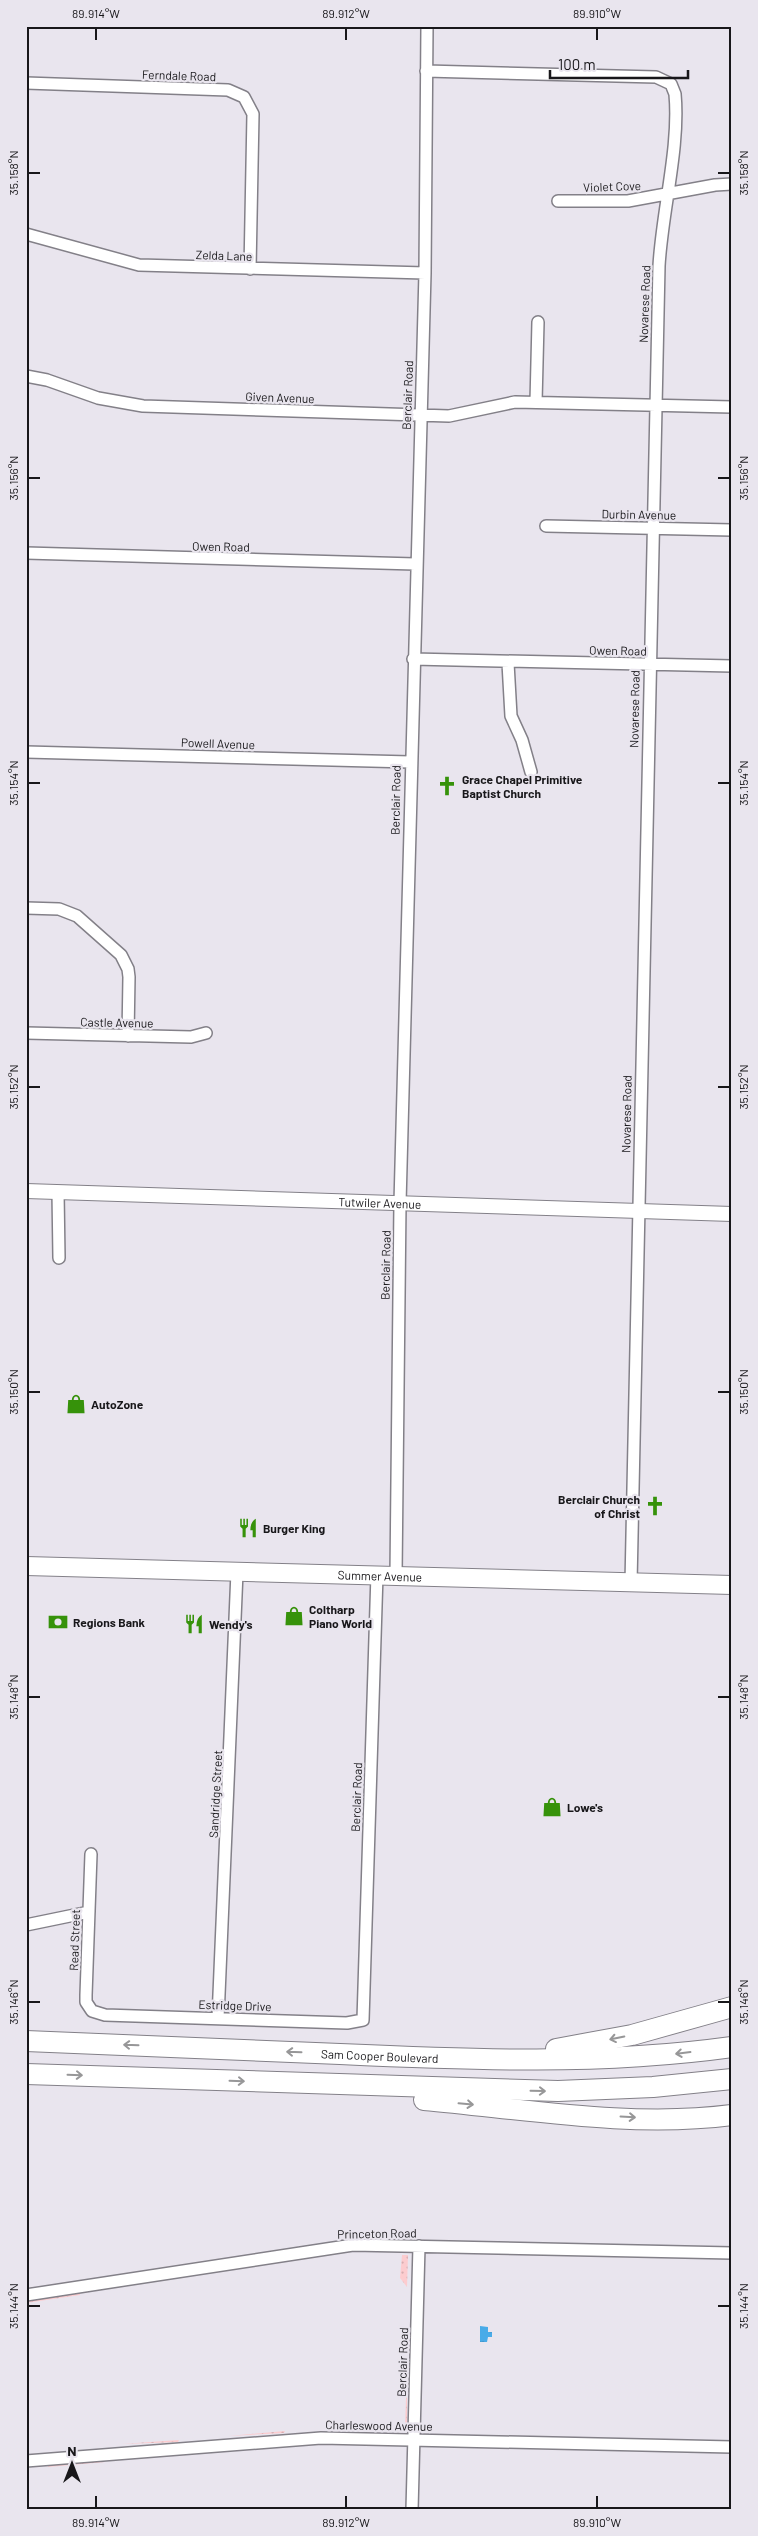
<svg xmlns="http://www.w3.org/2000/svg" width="758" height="2536" viewBox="0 0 758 2536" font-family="Barlow,sans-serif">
  <defs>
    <pattern id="grass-dots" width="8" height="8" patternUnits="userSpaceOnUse" patternTransform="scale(1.25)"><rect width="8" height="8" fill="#fccccf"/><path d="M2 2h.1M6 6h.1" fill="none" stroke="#d7aeb1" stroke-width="1.8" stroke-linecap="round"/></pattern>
    <pattern id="water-ripples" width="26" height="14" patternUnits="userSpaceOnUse" patternTransform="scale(1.25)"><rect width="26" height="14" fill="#49abe8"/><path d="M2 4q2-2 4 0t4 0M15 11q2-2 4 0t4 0" fill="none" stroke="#3c8abb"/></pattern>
  </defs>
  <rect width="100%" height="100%" fill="#e9e5ee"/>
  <path fill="url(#grass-dots)" d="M402 2255H408L407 2287 400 2278Z
    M80 2293V2295L26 2303V2301Z
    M407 2368V2427L405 2428Z
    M285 2431 284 2433 228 2436Z
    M179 2440 178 2442 122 2444Z
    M104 2460 105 2462 48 2467 49 2465Z"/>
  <path fill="url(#water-ripples)" d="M480 2326 488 2327V2332H492V2337H488L487 2342H480Z"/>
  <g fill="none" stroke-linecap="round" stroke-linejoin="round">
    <defs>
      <path id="minor" d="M426 71 656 77 671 84 675 94C680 147 662 211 659 266L631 1583
        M26 83 228 90 244 97 253 114 250 269
        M558 201H628L715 185 732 184
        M26 234 139 265 425 273
        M26 376 47 380 98 398 143 406 449 416 515 402 732 407
        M536 402 538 322
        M546 526 732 530
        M26 553 415 564
        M413 659 732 666
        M508 663 511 716 522 740 531 772
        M26 752 410 762
        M26 908 59 909 77 916 121 955 128 969 129 977 128 1036
        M26 1033 191 1037 206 1033
        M58 1192 59 1258
        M396 1575 400 1203 425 273 427 26
        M91 1854 86 1995V2002L92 2011 105 2015 347 2023 363 2020 377 1574
        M26 1925 89 1912
        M218 2018 237 1572
        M26 2295 353 2245 732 2253
        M26 2461 321 2438 732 2447
        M412 2510 419 2246"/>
      <g id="tertiary">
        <path id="s1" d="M26 1191 732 1214"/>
      </g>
      <g id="primary">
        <path id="s2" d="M26 1566 732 1585"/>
      </g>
      <g id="motorway">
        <path id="s3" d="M26 2041C131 2045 235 2050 340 2054 471 2060 602 2065 732 2047"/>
        <path d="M556 2049 632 2035 732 2007"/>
        <path d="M26 2074 558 2091 653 2087 732 2079"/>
        <path d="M424 2100C525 2109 631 2128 732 2115"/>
      </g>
    </defs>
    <use href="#minor" stroke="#838088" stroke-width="14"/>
    <use href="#tertiary" stroke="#838088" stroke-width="16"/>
    <use href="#primary" stroke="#838088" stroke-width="20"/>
    <use href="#motorway" stroke="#838088" stroke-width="22"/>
    <use href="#minor" stroke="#fff" stroke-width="11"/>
    <use href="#tertiary" stroke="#fff" stroke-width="14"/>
    <use href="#primary" stroke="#fff" stroke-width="18"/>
    <use href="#motorway" stroke="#fff" stroke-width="20"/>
  </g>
  <defs><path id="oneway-shaft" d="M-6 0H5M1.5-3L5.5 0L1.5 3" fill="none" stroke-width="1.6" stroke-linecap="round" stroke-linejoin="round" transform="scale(1.25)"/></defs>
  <g stroke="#979798">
    <use href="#oneway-shaft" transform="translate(617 2038) rotate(168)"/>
    <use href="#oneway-shaft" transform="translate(131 2045) rotate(-178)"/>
    <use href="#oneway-shaft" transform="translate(294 2052) rotate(-178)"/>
    <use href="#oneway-shaft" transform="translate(683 2053) rotate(173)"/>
    <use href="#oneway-shaft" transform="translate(75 2075) rotate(2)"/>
    <use href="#oneway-shaft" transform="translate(237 2081) rotate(2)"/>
    <use href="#oneway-shaft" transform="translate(538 2091) rotate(1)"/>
    <use href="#oneway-shaft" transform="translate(466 2104) rotate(5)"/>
    <use href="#oneway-shaft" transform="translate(628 2117) rotate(3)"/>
  </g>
  <path fill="none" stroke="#18171a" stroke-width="2" d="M96 28V40M346 28V40M597 28V40M28 173H40M718 173H730M28 478H40M718 478H730M28 783H40M718 783H730M28 1087H40M718 1087H730M28 1392H40M718 1392H730M28 1697H40M718 1697H730M28 2002H40M718 2002H730M28 2306H40M718 2306H730M96 2496V2508M346 2496V2508M597 2496V2508"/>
  <defs>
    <symbol id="church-bare" viewBox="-9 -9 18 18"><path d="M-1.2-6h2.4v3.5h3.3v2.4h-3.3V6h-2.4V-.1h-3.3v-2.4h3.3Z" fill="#36920a" stroke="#e9e5ee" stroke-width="2.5" paint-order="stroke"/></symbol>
    <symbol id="shop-bare" viewBox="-9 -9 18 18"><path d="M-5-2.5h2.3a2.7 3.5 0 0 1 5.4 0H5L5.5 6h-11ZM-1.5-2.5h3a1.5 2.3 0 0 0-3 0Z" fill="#36920a" stroke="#e9e5ee" stroke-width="2.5" paint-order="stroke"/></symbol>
    <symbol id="restaurant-bare" viewBox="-9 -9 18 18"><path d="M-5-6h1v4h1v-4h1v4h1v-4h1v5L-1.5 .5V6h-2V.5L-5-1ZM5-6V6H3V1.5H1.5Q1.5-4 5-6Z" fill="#36920a" stroke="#e9e5ee" stroke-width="2.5" paint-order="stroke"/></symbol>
    <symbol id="bank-bare" viewBox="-9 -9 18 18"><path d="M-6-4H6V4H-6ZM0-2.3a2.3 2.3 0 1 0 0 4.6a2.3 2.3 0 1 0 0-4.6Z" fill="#36920a" stroke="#e9e5ee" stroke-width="2.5" paint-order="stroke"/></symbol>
  </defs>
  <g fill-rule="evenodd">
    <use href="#church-bare" x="433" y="772" width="28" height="28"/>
    <use href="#shop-bare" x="62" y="1390" width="28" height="28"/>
    <use href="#church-bare" x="641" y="1492" width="28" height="28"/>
    <use href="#restaurant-bare" x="234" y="1514" width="28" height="28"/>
    <use href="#shop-bare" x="280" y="1602" width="28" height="28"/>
    <use href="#bank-bare" x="44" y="1608" width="28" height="28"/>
    <use href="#restaurant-bare" x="180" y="1610" width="28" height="28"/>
    <use href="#shop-bare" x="538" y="1793" width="28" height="28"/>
  </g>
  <g text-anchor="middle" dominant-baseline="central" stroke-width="4.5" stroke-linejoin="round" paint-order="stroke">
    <g font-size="12" fill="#18171a" stroke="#e9e5ee">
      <text transform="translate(179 75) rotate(2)">Ferndale Road</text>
      <text transform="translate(612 186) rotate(-2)">Violet Cove</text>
      <text transform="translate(224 255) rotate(2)">Zelda Lane</text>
      <text transform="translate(644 304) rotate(-88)">Novarese Road</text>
      <text transform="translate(407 395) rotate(-88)">Berclair Road</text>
      <text transform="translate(280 397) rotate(2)">Given Avenue</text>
      <text transform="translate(639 514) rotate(1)">Durbin Avenue</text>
      <text transform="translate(221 546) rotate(1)">Owen Road</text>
      <text transform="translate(618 650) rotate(1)">Owen Road</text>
      <text transform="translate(634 709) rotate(-89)">Novarese Road</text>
      <text transform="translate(218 743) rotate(2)">Powell Avenue</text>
      <text transform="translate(395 800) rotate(-89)">Berclair Road</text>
      <text transform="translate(117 1022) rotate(1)">Castle Avenue</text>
      <text transform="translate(626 1114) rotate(-89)">Novarese Road</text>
      <text stroke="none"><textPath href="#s1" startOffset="354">Tutwiler Avenue</textPath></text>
      <text transform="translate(385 1265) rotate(-89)">Berclair Road</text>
      <text stroke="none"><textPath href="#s2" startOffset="354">Summer Avenue</textPath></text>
      <text transform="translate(215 1794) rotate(-87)">Sandridge Street</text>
      <text transform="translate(356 1797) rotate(-88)">Berclair Road</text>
      <text transform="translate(74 1940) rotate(-88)">Read Street</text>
      <text transform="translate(235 2005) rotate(2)">Estridge Drive</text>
      <text stroke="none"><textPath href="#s3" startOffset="354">Sam Cooper Boulevard</textPath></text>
      <text transform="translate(377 2233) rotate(-1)">Princeton Road</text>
      <text transform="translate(402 2362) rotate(-88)">Berclair Road</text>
      <text transform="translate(379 2425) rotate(1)">Charleswood Avenue</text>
    </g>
    <g font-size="12" font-weight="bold" fill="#18171a" stroke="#e9e5ee" text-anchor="start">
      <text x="462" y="779">Grace Chapel Primitive<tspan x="462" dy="14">Baptist Church</tspan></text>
      <text x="91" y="1404">AutoZone</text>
      <text x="640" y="1499" text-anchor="end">Berclair Church<tspan x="640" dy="14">of Christ</tspan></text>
      <text x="263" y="1528">Burger King</text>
      <text x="309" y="1609">Coltharp<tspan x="309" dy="14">Piano World</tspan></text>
      <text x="73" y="1622">Regions Bank</text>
      <text x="209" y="1624">Wendy's</text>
      <text x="567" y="1807">Lowe's</text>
    </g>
  </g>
  <rect width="758" height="2536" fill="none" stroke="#e9e5ee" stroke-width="55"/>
  <g transform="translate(72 2464)" stroke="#e9e5ee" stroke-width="4" paint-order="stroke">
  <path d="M0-4L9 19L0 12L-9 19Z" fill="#18171a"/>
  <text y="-8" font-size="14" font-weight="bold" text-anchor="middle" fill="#18171a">N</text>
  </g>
  <path d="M550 70v8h138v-8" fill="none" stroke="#18171a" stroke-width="2.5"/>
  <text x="558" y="70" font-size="15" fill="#18171a" stroke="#e9e5ee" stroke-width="4" paint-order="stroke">100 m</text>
  <rect x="28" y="28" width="702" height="2480" fill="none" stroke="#18171a" stroke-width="2"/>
  <g font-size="12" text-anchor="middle" fill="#18171a">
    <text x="96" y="18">89.914°W</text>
    <text x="346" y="18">89.912°W</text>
    <text x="597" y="18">89.910°W</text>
    <text transform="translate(14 173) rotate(-90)" y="4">35.158°N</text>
    <text transform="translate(744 173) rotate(-90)" y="4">35.158°N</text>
    <text transform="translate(14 478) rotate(-90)" y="4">35.156°N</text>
    <text transform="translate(744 478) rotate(-90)" y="4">35.156°N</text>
    <text transform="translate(14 783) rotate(-90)" y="4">35.154°N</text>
    <text transform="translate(744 783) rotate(-90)" y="4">35.154°N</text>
    <text transform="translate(14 1087) rotate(-90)" y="4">35.152°N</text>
    <text transform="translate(744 1087) rotate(-90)" y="4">35.152°N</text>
    <text transform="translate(14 1392) rotate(-90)" y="4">35.150°N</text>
    <text transform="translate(744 1392) rotate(-90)" y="4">35.150°N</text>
    <text transform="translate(14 1697) rotate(-90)" y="4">35.148°N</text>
    <text transform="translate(744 1697) rotate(-90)" y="4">35.148°N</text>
    <text transform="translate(14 2002) rotate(-90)" y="4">35.146°N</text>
    <text transform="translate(744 2002) rotate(-90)" y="4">35.146°N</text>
    <text transform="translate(14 2306) rotate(-90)" y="4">35.144°N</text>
    <text transform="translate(744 2306) rotate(-90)" y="4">35.144°N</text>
    <text x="96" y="2527">89.914°W</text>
    <text x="346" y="2527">89.912°W</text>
    <text x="597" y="2527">89.910°W</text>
  </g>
</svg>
